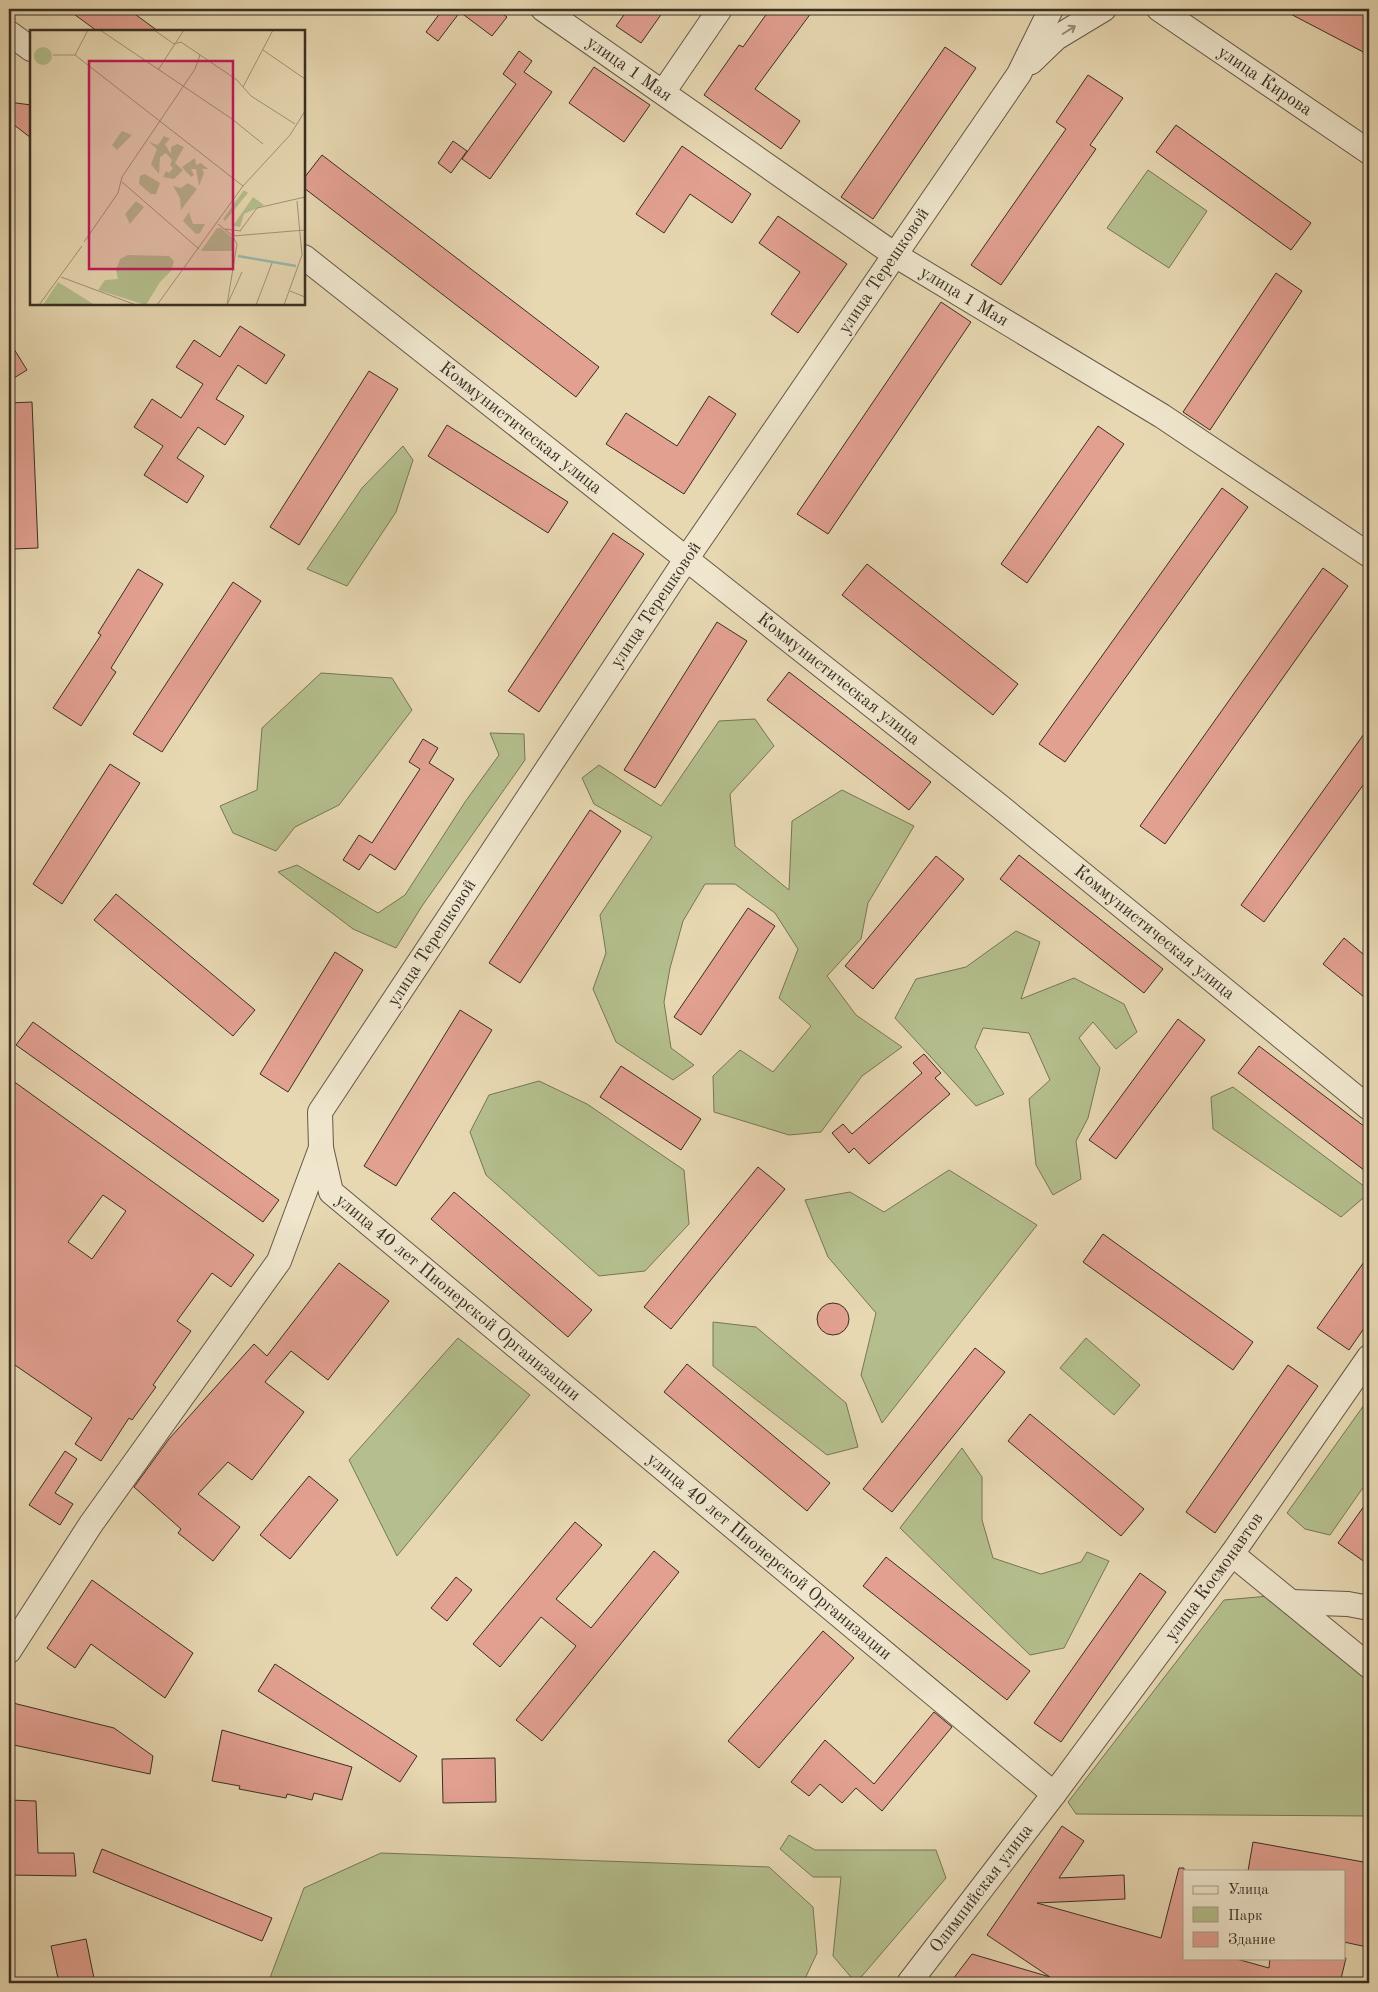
<svg xmlns="http://www.w3.org/2000/svg" width="1378" height="1992" viewBox="0 0 1378 1992" font-family="'Old Standard TT',serif">
  <rect width="100%" height="100%" fill="#e7d8b2"/>
  <filter id="stains"><feTurbulence type="fractalNoise" baseFrequency=".004" numOctaves="4"/><feColorMatrix values="0 0 0 0 .2 0 0 0 0 .09 0 0 0 0 .02 0 0 0 .5 -.17"/></filter>
  <radialGradient id="worn" r=".72"><stop offset=".6" stop-color="#630" stop-opacity="0"/><stop offset="1" stop-color="#630" stop-opacity=".3"/></radialGradient>
  <path fill="#b4bf8d" stroke="#767758" d="M1148 170 1207 211 1169 268 1107 228Z
    M403 446 413 460 396 512 347 586 307 569 362 488Z
    M321 673 392 678 412 710 339 805 295 827 276 851 233 833 220 806 257 790 262 728Z
    M755 719 774 746 730 794 735 846 789 890 792 821 842 790 914 826 868 903 861 939 827 976 856 1015 902 1047 862 1076 821 1132 789 1135 714 1112 713 1076 740 1050 773 1072 811 1026 779 998 798 949 775 913 735 884H705L683 921 670 968 664 1002 671 1048 694 1065 673 1080 616 1042 593 989 606 953 600 915 652 837 594 804 582 778 599 765 661 806 719 721Z
    M490 733 524 734 525 760 422 906 396 948 353 929 278 872 297 865 378 913 405 895 465 802 499 755Z
    M1016 931 1040 942 1021 999 1074 978 1124 1004 1137 1032 1116 1049 1093 1022 1079 1038 1100 1068 1088 1118 1076 1141 1081 1179 1053 1195 1036 1165 1029 1099 1050 1080 1029 1033 983 1028 975 1047 1004 1094 976 1106 895 1018 916 979 966 967Z
    M539 1081 587 1104 684 1170 689 1224 645 1271 599 1276 486 1175 470 1132 489 1095Z
    M1233 1087 1369 1190V1193L1341 1217 1213 1129 1211 1097Z
    M949 1170 1037 1225 882 1423 861 1375 876 1313 828 1257 805 1200 850 1192 884 1212Z
    M713 1322 756 1327 846 1403 858 1447 827 1455 713 1366Z
    M458 1338 530 1395 397 1556 349 1460Z
    M1086 1338 1140 1385 1114 1415 1060 1368Z
    M1369 1398V1479L1330 1535 1305 1529 1287 1513Z
    M962 1448 982 1477V1520L993 1558 1041 1574 1081 1562 1087 1552 1109 1561 1064 1648 1030 1655 900 1528Z
    M1269 1596 1325 1641 1369 1683V1816L1076 1814 1068 1802 1224 1600Z
    M789 1835 815 1850H936L946 1878 856 1983 833 1956 841 1877H813L780 1849Z
    M381 1853 769 1867 813 1907 817 1953 803 1983H268L304 1888Z"/>
  <path fill="#e2a091" stroke="#392f24" fill-rule="evenodd" d="M67 9H128L158 31H97Z
    M443 9H496L507 17 492 36 460 12 438 41 426 32Z
    M628 9H665L641 43 616 26Z
    M770 9H814L755 89 800 121 781 149 704 95 739 45 743 47Z
    M1281 9H1361L1369 13V55Z
    M945 47 976 68 873 219 841 197Z
    M519 51 532 61 524 72 552 92 490 179 462 159 516 84 503 74Z
    M594 67 650 105 624 142 569 103Z
    M1088 75 1123 98 1090 145 1096 149 1001 285 971 265 1066 129 1056 122Z
    M9 102 31 105V138L9 121Z
    M1176 125 1311 223 1291 250 1156 152Z
    M453 141 467 151 451 173 438 163Z
    M682 146 751 194 732 223 690 194 664 233 636 214Z
    M322 155 599 367 576 397 304 188V178Z
    M778 216 847 264 798 333 771 314 800 272 759 243Z
    M1276 273 1302 291 1210 430 1183 412Z
    M941 302 971 322 828 534 797 514Z
    M240 326 285 355 266 384 238 365 216 399 244 416 225 445 198 427 177 458 204 476 187 503 144 475 163 446 134 427 152 399 181 418 203 384 176 367 194 340 220 357Z
    M9 341 27 370 9 381Z
    M369 371 398 389 299 545 270 527Z
    M709 396 736 414 684 494 606 444 626 413 677 446Z
    M32 402 38 548 13 549 9 403Z
    M447 425 568 502 548 533 428 456Z
    M1098 426 1124 444 1027 583 1001 564Z
    M1222 488 1248 507 1065 762 1039 744Z
    M613 533 644 554 539 712 508 691Z
    M867 564 1018 684 993 715 842 595Z
    M1323 568 1348 586 1165 844 1140 826Z
    M138 569 163 584 111 668 116 672 81 726 53 708 101 635 98 633Z
    M233 582 261 601 162 752 133 734Z
    M717 622 747 641 655 788 624 770Z
    M789 672 931 782 909 810 767 700Z
    M1369 727V777L1264 922 1241 905Z
    M423 739 438 748 429 763 454 779 395 870 370 854 359 870 343 860 359 835 372 843 420 769 409 762Z
    M110 764 140 783 62 904 33 884Z
    M590 810 621 831 520 983 489 963Z
    M1019 855 1163 969 1144 993 1000 879Z
    M936 856 964 879 873 989 845 966Z
    M116 894 255 1010 233 1036 94 920Z
    M748 908 775 926 701 1035 674 1017Z
    M1344 938 1369 959V1001L1323 964Z
    M335 952 363 970 288 1092 260 1074Z
    M460 1010 492 1030 396 1186 364 1166Z
    M1178 1019 1205 1040 1116 1159 1089 1140Z
    M33 1022 279 1200 263 1222 16 1045Z
    M1259 1046 1369 1130V1174L1238 1073Z
    M924 1054 941 1073 935 1078 950 1094 869 1164 854 1148 849 1153 832 1133 843 1124 852 1134 922 1073 913 1063Z
    M621 1066 701 1119 681 1150 600 1097Z
    M9 1078 254 1255 231 1287 212 1273 177 1321 191 1331 153 1385 156 1387 132 1420 129 1418 101 1461 75 1444 92 1418 9 1361ZM103 1195 126 1211 92 1259 68 1242Z
    M758 1167 785 1189 671 1329 644 1307Z
    M454 1192 592 1310 568 1337 431 1219Z
    M1103 1234 1253 1342 1233 1370 1083 1262Z
    M1369 1255V1321L1349 1350 1317 1328Z
    M339 1263 389 1301 328 1380 291 1351 265 1382 304 1412 252 1480 228 1462 198 1494 240 1527 213 1561 178 1533 181 1529 134 1487 169 1439 254 1344 267 1356Z
    M817 1319a16 16 0 1 1 32 0a16 16 0 1 1-32 0Z
    M975 1348 1005 1372 892 1512 863 1489Z
    M687 1364 830 1483 807 1511 664 1392Z
    M1288 1365 1318 1386 1215 1533 1186 1512Z
    M1030 1414 1144 1509 1121 1536 1008 1441Z
    M65 1451 77 1459 55 1493 73 1504 60 1525 29 1505Z
    M309 1476 338 1500 290 1559 260 1535Z
    M1369 1499V1565L1338 1543Z
    M575 1522 602 1545 556 1599 591 1628 654 1551 679 1572 542 1741 516 1720 576 1646 541 1617 500 1667 473 1644Z
    M886 1557 1030 1671 1007 1700 863 1586Z
    M1140 1573 1166 1592 1061 1742 1034 1723Z
    M456 1577 472 1590 447 1621 431 1608Z
    M92 1580 193 1653 165 1698 91 1644 75 1668 47 1648Z
    M823 1631 854 1658 759 1768 728 1741Z
    M275 1664 417 1756 400 1782 258 1691Z
    M9 1702 114 1728 153 1756 150 1774 9 1744Z
    M934 1712 952 1727 882 1811 856 1788 842 1803 820 1784 809 1796 791 1782 825 1740 874 1784Z
    M222 1730 352 1767 342 1800 314 1793 312 1800 287 1794 286 1798 239 1789 240 1786 212 1781Z
    M495 1758 496 1802 443 1803 442 1759Z
    M9 1800 36 1801 38 1853H74L76 1876 9 1875Z
    M1062 1826 1084 1841 1059 1878 1124 1875 1125 1899 1037 1903 1161 1938 1179 1868H1184V1958H1233L1269 1968 1270 1958H1346L1340 1983H950L972 1954 1050 1977 987 1935Z
    M1253 1842 1369 1863V1938L1367 1947 1344 1942V1871H1248Z
    M102 1849 272 1918 262 1941 93 1872Z
    M86 1939 95 1983H59L51 1946Z"/>
  <g fill="none" stroke-linecap="round" stroke-linejoin="round">
    <defs>
      <g id="minor">
        <path id="s1" d="M543 9 895 255 1162 416 1369 555"/>
        <path id="s2" d="M1051 9 1019 74 687 558 320 1112 321 1148 331 1192 1054 1794"/>
        <path id="s3" d="M1159 9 1369 152"/>
        <path d="M9 33 31 49"/>
        <path d="M1031 62 1056 38 1104 9"/>
        <path d="M664 91 720 9"/>
        <path id="s4" d="M304 257 998 805 1369 1108"/>
        <path d="M1232 1554 1369 1666"/>
        <path d="M1291 1602 1348 1604 1369 1608"/>
        <path d="M9 1651 91 1524 279 1261 321 1148"/>
        <path id="s5" d="M909 1983 1054 1794 1232 1554 1369 1357"/>
      </g>
    </defs>
    <use href="#minor" stroke="#645948" stroke-width="26"/>
    <use href="#minor" stroke="#efe6cd" stroke-width="24"/>
  </g>
  <defs><path id="oneway-shaft" d="M-6 0H5M1.5-3L5.5 0L1.5 3" fill="none" stroke-width="1.6" stroke-linecap="round" stroke-linejoin="round" transform="scale(1.25)"/></defs>
  <use stroke="#948a78" href="#oneway-shaft" transform="translate(1069 30) rotate(-32)"/>
  <g text-anchor="middle" dominant-baseline="central" stroke-width="5" stroke-linejoin="round" paint-order="stroke">
    <g font-size="18" fill="#392f24" stroke="#efe6cd">
      <text stroke="none"><textPath href="#s1" startOffset="105">улица 1 Мая</textPath></text>
      <text stroke="none"><textPath href="#s3" startOffset="128">улица Кирова</textPath></text>
      <text transform="translate(884 271) rotate(-56)">улица Терешковой</text>
      <text stroke="none"><textPath href="#s1" startOffset="510">улица 1 Мая</textPath></text>
      <text stroke="none"><textPath href="#s4" startOffset="276">Коммунистическая улица</textPath></text>
      <text transform="translate(656 605) rotate(-56)">улица Терешковой</text>
      <text stroke="none"><textPath href="#s4" startOffset="681">Коммунистическая улица</textPath></text>
      <text stroke="none"><textPath href="#s4" startOffset="1086">Коммунистическая улица</textPath></text>
      <text transform="translate(432 943) rotate(-57)">улица Терешковой</text>
      <text stroke="none"><textPath href="#s2" startOffset="1570">улица 40 лет Пионерской Организации</textPath></text>
      <text stroke="none"><textPath href="#s2" startOffset="1975">улица 40 лет Пионерской Организации</textPath></text>
      <text stroke="none"><textPath href="#s5" startOffset="508">улица Космонавтов</textPath></text>
      <text stroke="none"><textPath href="#s5" startOffset="119">Олимпийская улица</textPath></text>
    </g>
  </g>
  <g transform="translate(30 30)">
    <rect width="275" height="275" fill="#e7d8b2"/>
    <path d="M4 26a9 9 0 1 1 18 0a9 9 0 1 1-18 0ZM92 101 102 105 87 120 82 115ZM134 106 140 109 135 114 141 124V117L147 114 154 117 145 133 153 140 144 149 133 147 136 141 139 143 143 138 140 135 142 130 136 123 130 127 129 144 121 134 127 119 119 112 128 115ZM165 128 166 135 171 133 178 139H172L174 143 169 156 166 139H161L164 145 161 147 152 137ZM115 144 130 153 126 164H121L109 154 110 146ZM158 153 167 159 151 180 150 168 143 156 151 158ZM214 160 218 163 195 191 193 189ZM223 167 234 175 214 184 210 197 203 196ZM106 171 114 177 100 194 95 184ZM159 182 163 194H175L170 203 166 204 153 191ZM187 198H191L204 209V221H171ZM98 225 139 226 144 231 141 241 130 252 116 275 68 260 75 250 88 249 86 240 90 229ZM28 252 65 275H13Z" fill="#b4bf8d"/>
    <path fill="none" stroke="#97b9b1" stroke-width="2.5" d="M208 226 266 236"/>
    <path fill="none" stroke="#a19479" stroke-width="1" d="M70 0 202 89 233 114M124 0 144 14 151 12 207 50 221 66 265 94M233 20 275 49M23 25H45M45 25 213 156M45 25 58 0M128 40 154 0M213 57 243 0M92 152 169 219M188 194 203 206 275 200M195 199 211 201M210 201 227 178 275 167M54 212 88 163 92 147 165 39 170 25M31 247 106 275M260 261 275 267M9 275 52 216M127 275 213 156 260 105 275 81M197 275 207 214 203 207M197 275 212 242M226 275 242 233M254 275 272 225 267 171"/>
    <path fill="#c2185b" fill-opacity="0.15" stroke="#c2185b" stroke-width="2.5" d="M59 31H203V239H59Z"/>
    <rect width="275" height="275" fill="none" stroke="#392f24" stroke-width="2.5"/>
  </g>
  <rect width="1378" height="1992" fill="none" stroke="#e7d8b2" stroke-width="30"/>
  <rect x="10" y="10" width="1358" height="1972" fill="none" stroke="#392f24" stroke-width="2.5"/>
  <rect x="15" y="15" width="1348" height="1962" fill="none" stroke="#392f24"/>
  <rect x="1183" y="1870" width="162" height="90" fill="#efe6cd" stroke="#a69d89"/>
  <rect x="1193" y="1886" width="25" height="8" fill="#efe6cd" stroke="#a69d89"/>
  <text x="1228" y="1894" font-size="15" fill="#392f24">Улица</text>
  <rect x="1193" y="1907" width="25" height="15" fill="#b4bf8d" stroke="#a69d89"/>
  <text x="1228" y="1920" font-size="15" fill="#392f24">Парк</text>
  <rect x="1193" y="1932" width="25" height="15" fill="#e2a091" stroke="#a69d89"/>
  <text x="1228" y="1944" font-size="15" fill="#392f24">Здание</text>
  <rect width="100%" height="100%" filter="url(#stains)"/>
  <rect width="100%" height="100%" fill="url(#worn)"/>
</svg>
